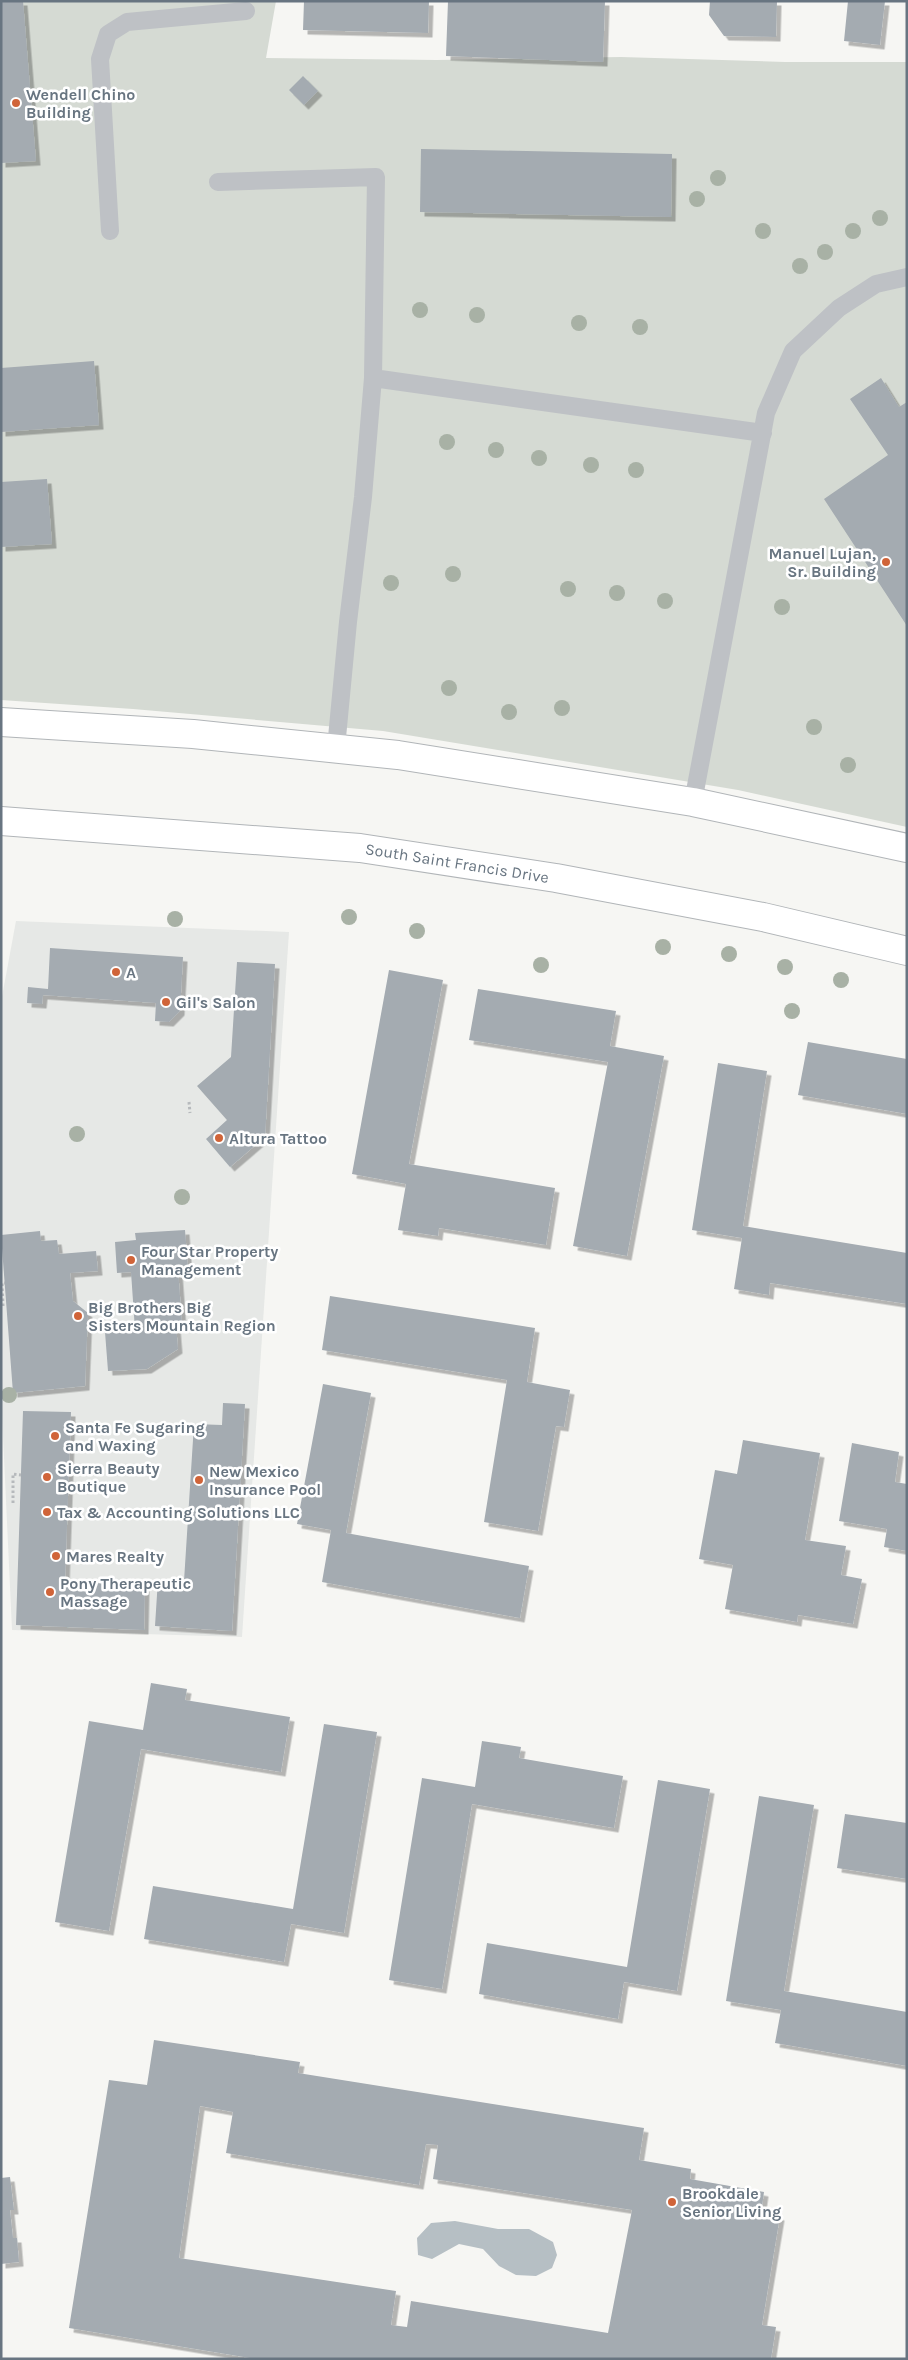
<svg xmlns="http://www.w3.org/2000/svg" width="908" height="2360" viewBox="0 0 908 2360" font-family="Karla,sans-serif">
  <defs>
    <filter id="shadow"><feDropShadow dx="4.5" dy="4.5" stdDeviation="0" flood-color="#0004"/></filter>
  </defs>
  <rect width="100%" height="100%" fill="#f6f6f3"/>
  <path fill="#e6e8e6" d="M16 921 289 932 242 1637 12 1630 1 1393V1002Z"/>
  <path fill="#d5dad3" d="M1 1H276L266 58 437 60 621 57 785 62H907V827L738 790 383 731 133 709 1 700Z"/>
  <path fill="#b6bfc4" d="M455 2221 498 2229H529L553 2242 557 2255 552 2268 536 2276 516 2275 499 2266 483 2249 459 2244 432 2259 418 2255 417 2238 431 2223Z"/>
  <path fill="#a4abb1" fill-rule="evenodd" filter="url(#shadow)" d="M1 1H23L36 161 1 163Z
    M304 1H429L428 33 303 30Z
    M448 1H605L603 62 446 56Z
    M710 1H777L776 37 724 36 709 15Z
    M848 1H885L880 45 844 41Z
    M303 76 318 91 304 105 289 90Z
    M421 149 672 154 671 217 420 212Z
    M94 361 99 425 1 432V368Z
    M881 378 899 407 907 402V626L824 499 888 455 850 399Z
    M47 479 52 544 1 547V482Z
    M50 948 183 957 180 1011 169 1022 155 1021 156 1003 43 995 42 1004 27 1003 28 987 48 989Z
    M237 962 275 964 265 1137 230 1167 206 1139 227 1120 197 1086 231 1057Z
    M389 970 443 980 409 1164 555 1188 546 1245 439 1228 438 1236 398 1230 406 1184 352 1174Z
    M478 989 616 1011 610 1046 664 1056 627 1256 573 1246 608 1062 469 1040Z
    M808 1042 907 1059V1114L798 1095Z
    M718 1063 767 1071 743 1226 907 1253V1304L770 1283 769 1295 734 1289 742 1238 692 1230Z
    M185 1230 188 1269H178L182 1324 176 1325 178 1349 147 1369 108 1371 105 1332 135 1330 131 1272 117 1273 115 1242 136 1240 135 1233Z
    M40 1231 41 1241 57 1240 59 1254 96 1251 98 1271 70 1273 73 1301 88 1313 85 1386 13 1393 1 1235Z
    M330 1296 535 1328 527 1382 570 1390 564 1427 556 1426 538 1531 484 1522 507 1380 322 1350Z
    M323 1384 371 1393 346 1533 529 1566 520 1618 322 1582 331 1530 297 1524Z
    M223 1403 245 1404 232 1631 155 1626 158 1579 184 1581 194 1424 222 1425Z
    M23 1411 71 1412 65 1582 145 1585 144 1630 16 1625Z
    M743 1440 820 1453 805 1540 846 1546 841 1575 862 1579 853 1624 798 1615 797 1622 725 1609 733 1565 699 1559 715 1470 737 1474Z
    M852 1443 899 1452 895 1482 907 1484V1551L884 1547 887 1529 839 1521Z
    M151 1683 187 1689 185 1700 290 1717 281 1772 141 1749 109 1931 55 1922 89 1721 143 1730Z
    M324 1724 377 1732 344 1933 291 1924 284 1962 144 1939 153 1886 293 1909Z
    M482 1741 521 1747 519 1758 623 1776 614 1828 472 1804 442 1989 389 1980 422 1778 475 1787Z
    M658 1780 710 1789 677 1991 624 1982 618 2019 479 1994 487 1943 627 1967Z
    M759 1796 814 1805 784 1991 907 2012V2066L775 2043 781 2010 726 2001Z
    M845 1814 907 1823V1879L837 1868Z
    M154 2040 300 2062 298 2073 644 2128 639 2160 691 2169 690 2179 764 2192 761 2213 780 2216 762 2325 776 2327 771 2359H256L69 2328 109 2080 147 2085ZM200 2106 233 2112 226 2153 419 2185 426 2144 438 2145 433 2179 632 2210 608 2333 411 2301 407 2327 391 2325 396 2291 179 2258Z
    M10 2177 14 2210H10L13 2238H17L19 2262 1 2264V2178Z"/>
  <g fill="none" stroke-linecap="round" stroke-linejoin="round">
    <defs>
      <path id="trunk" d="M1 722 193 734 398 755 693 802 907 848
        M1 821 360 848 556 878 763 917 907 951"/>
    </defs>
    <use href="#trunk" stroke="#b1b5b8" stroke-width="30"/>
    <path stroke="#b6b9bc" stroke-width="3" stroke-dasharray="2.5 2.5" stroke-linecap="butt" d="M189 1102 190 1113
      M3 1306 2 1283H5
      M13 1503V1474L21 1475"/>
    <path stroke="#bec1c5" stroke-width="18" d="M218 182 376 177 373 378 363 497 348 622 336 748
      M110 231 100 59 108 34 127 22 246 11
      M373 378 763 433
      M693 802 766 413 793 351 839 308 876 284 907 277"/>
    <use href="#trunk" stroke="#fff" stroke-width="28"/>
  </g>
  <g fill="#a8b1a5">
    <circle cx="718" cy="178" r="8"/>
    <circle cx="697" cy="199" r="8"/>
    <circle cx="880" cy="218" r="8"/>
    <circle cx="763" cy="231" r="8"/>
    <circle cx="853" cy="231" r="8"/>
    <circle cx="825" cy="252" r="8"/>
    <circle cx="800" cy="266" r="8"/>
    <circle cx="420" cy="310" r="8"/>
    <circle cx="477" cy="315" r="8"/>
    <circle cx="579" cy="323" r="8"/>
    <circle cx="640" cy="327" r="8"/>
    <circle cx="447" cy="442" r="8"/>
    <circle cx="496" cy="450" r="8"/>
    <circle cx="539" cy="458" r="8"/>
    <circle cx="591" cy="465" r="8"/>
    <circle cx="636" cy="470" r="8"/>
    <circle cx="453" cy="574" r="8"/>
    <circle cx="391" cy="583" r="8"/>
    <circle cx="568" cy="589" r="8"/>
    <circle cx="617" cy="593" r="8"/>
    <circle cx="665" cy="601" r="8"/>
    <circle cx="782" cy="607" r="8"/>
    <circle cx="449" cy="688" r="8"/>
    <circle cx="562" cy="708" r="8"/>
    <circle cx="509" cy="712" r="8"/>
    <circle cx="814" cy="727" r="8"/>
    <circle cx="848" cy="765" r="8"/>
    <circle cx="349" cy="917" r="8"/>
    <circle cx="175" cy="919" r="8"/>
    <circle cx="417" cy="931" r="8"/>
    <circle cx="663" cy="947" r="8"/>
    <circle cx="729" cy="954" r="8"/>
    <circle cx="541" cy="965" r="8"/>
    <circle cx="785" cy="967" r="8"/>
    <circle cx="841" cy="980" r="8"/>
    <circle cx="792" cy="1011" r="8"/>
    <circle cx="77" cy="1134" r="8"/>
    <circle cx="182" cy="1197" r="8"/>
    <circle cx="9" cy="1395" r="8"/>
  </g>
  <g fill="#d06439" stroke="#fff" stroke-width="2">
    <circle cx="16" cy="103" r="5"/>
    <circle cx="886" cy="562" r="5"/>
    <circle cx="116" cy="972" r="5"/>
    <circle cx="166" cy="1002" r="5"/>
    <circle cx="219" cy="1138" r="5"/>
    <circle cx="131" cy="1260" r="5"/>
    <circle cx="78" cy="1316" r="5"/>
    <circle cx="55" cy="1436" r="5"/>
    <circle cx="47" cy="1477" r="5"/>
    <circle cx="199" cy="1480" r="5"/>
    <circle cx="47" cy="1512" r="5"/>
    <circle cx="56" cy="1556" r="5"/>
    <circle cx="50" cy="1592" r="5"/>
    <circle cx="672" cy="2202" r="5"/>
  </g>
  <g text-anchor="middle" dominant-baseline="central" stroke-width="5" stroke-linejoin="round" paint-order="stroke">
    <g font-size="16" font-weight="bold" fill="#687581" stroke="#fff" text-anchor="start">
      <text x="26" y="94">Wendell Chino<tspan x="26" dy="18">Building</tspan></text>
      <text x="876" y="553" text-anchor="end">Manuel Lujan,<tspan x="876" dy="18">Sr. Building</tspan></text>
      <text x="126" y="972">A</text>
      <text x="176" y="1002">Gil's Salon</text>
      <text x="229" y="1138">Altura Tattoo</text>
      <text x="141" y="1251">Four Star Property<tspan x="141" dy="18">Management</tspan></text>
      <text x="88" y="1307">Big Brothers Big<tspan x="88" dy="18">Sisters Mountain Region</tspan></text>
      <text x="65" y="1427">Santa Fe Sugaring<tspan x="65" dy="18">and Waxing</tspan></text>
      <text x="57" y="1468">Sierra Beauty<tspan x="57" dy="18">Boutique</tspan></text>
      <text x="209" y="1471">New Mexico<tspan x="209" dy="18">Insurance Pool</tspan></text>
      <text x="57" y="1512">Tax &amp; Accounting Solutions LLC</text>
      <text x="66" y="1556">Mares Realty</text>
      <text x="60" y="1583">Pony Therapeutic<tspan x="60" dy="18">Massage</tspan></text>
      <text x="682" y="2193">Brookdale<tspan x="682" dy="18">Senior Living</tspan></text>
    </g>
    <g font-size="16" fill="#687581" stroke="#fff">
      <text transform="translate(457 863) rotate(9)">South Saint Francis Drive</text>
    </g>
  </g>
  <rect width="908" height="2360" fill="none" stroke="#687581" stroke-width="5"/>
</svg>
